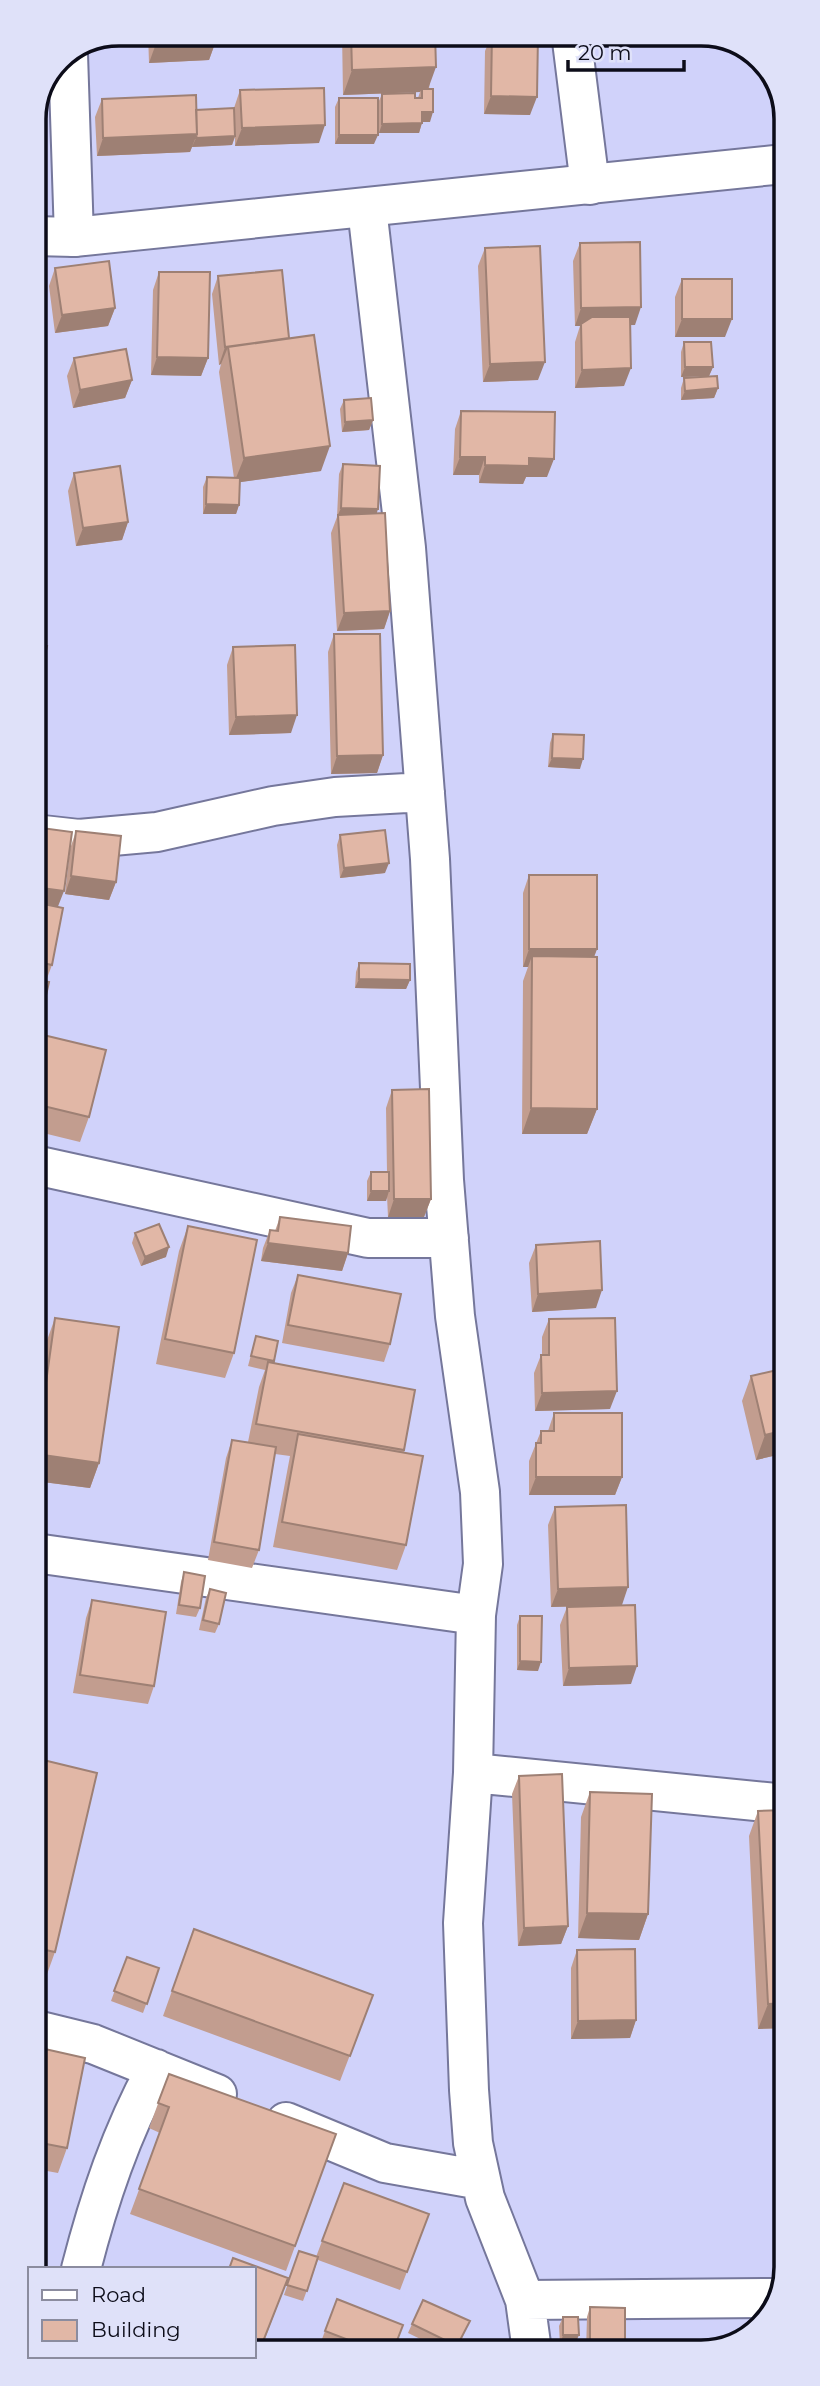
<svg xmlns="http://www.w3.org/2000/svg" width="820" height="2386" viewBox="0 0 820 2386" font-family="Montserrat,sans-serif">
  <rect width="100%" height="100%" fill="#d0d2fa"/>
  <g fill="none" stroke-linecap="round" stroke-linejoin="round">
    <defs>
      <path id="street" d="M571 33 590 185
        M68 54 74 237
        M367 208 406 548 430 859 444 1180 455 1316 480 1492 483 1564 476 1615 473 1773 463 1923 469 2090 473 2143 485 2198 525 2300 532 2351
        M34 834 79 839 157 832 273 806 335 797 425 792
        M35 1165 368 1238H449
        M35 1553 476 1615
        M473 1773 786 1804
        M36 2030 93 2044 217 2094
        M286 2122 385 2163 481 2180
        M81 2269C99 2199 121 2133 156 2069
        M525 2300 776 2298"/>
      <path id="secondary" d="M34 236 74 237 784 164"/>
    </defs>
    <use href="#street" stroke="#75779b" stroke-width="42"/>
    <use href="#secondary" stroke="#75779b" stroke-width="42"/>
    <use href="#street" stroke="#fff" stroke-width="38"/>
    <use href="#secondary" stroke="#fff" stroke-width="38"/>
  </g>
  <path fill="#c29d8f" d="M148 33H218V35L209 60 149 63Z
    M342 33H435L429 89 430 122H422L419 133H379L378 103 382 94 418 98 420 92 343 95Z
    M460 33 538 34 530 115 484 114 485 51 489 42 461 44Z
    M240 90 319 143 235 146V137L232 145 192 147 190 152 97 156 95 117 102 99 196 110 234 108Z
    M339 98 374 144H335V107Z
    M580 243 635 325H630L624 386 575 388V342L580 326H575L573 261Z
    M485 248 538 380 483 382 478 266Z
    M55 268 115 308 108 326 55 333 49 286Z
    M159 272 208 358 201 376 151 375 153 290Z
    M218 276 289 338 321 471 240 482 239 505 236 514H203V487L207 477 234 478 219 372 221 364 219 365 212 294Z
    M682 279 725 337H675V297Z
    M684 342 713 367 709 376 681 377V352Z
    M74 358 132 380 125 398 73 408 67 376Z
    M684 378 718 388 714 398 681 400V388Z
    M344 400 373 420 369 430 342 432 340 409Z
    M461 411 547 477H526L523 484 479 483V475H453L455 429Z
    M343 464 377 513 390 611 384 629 337 631 331 533 337 517 339 474Z
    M74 473 128 522 122 540 76 546 68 491Z
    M334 634 383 755 377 773 331 774 328 652Z
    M233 647 291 733 229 735 227 665Z
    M553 734 580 769 548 767 550 743Z
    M34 827 58 907 52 965 46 981 37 1033 89 1117 80 1142 35 1131Z
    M76 831 116 882 109 900 65 894 70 849Z
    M340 835 385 873 340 878 337 845Z
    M529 875 597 949 594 957 597 1109 587 1134H522L523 981 528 967H523V893Z
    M359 963 410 980 406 989 355 988 356 972Z
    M392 1090 431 1199 424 1217H388L387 1196 386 1201H367V1181L371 1172H387L386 1108Z
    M280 1217 348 1253 342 1271 261 1261 263 1248 270 1230 275 1231Z
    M188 1226 234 1353 225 1378 156 1364 179 1251Z
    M135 1233 166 1257 141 1266 132 1243Z
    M536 1245 596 1308 532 1312 529 1263Z
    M298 1275 390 1344 384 1362 282 1343 291 1293Z
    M55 1318 99 1463 90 1488 35 1481V1420L46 1343Z
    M549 1319 610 1409 535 1411 534 1373 541 1355H542V1337Z
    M256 1336 278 1341 273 1363 404 1450 406 1545 397 1570 273 1547 290 1456 275 1454 259 1550 252 1568 208 1560 226 1458 232 1440 248 1442 259 1387 265 1370 248 1366Z
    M751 1376 786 1453 756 1460 742 1401Z
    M554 1413 622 1477 615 1495H529V1461L541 1431H548Z
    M555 1507 622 1605 551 1607 548 1525Z
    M184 1572 200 1608 196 1617 176 1614 181 1582Z
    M210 1589 219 1624 215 1633 199 1630 206 1598Z
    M92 1600 154 1686 148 1704 73 1693 86 1618Z
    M567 1607 631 1684 563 1686 560 1625Z
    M520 1616 538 1671 517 1670V1625Z
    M35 1758 55 1952 46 1977 36 1975Z
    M519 1776 568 1926 561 1944 518 1946 512 1794Z
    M590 1792 648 1914 639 1940 578 1938 581 1817Z
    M786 1810V2028L758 2029 749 1836 758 1811Z
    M194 1929 373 1995 340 2081 163 2016Z
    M577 1950 636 2020 630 2038 571 2039V1968Z
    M127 1957 159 1968 143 2013 111 2001Z
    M36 2047 67 2148 58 2173 36 2169Z
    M169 2074 336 2134 286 2271 130 2214 160 2133 149 2128Z
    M344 2183 429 2214 400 2290 318 2260 303 2301 284 2295 299 2251 316 2257Z
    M254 2269 288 2278 260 2352H254Z
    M590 2307 622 2350 586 2351 587 2317Z
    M563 2317 575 2344 560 2345 559 2326Z
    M470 2321 456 2351H445L408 2333 412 2324Z
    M403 2325 393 2351 295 2352 319 2347 325 2331Z"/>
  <path fill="#9e8074" d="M465 33H492L489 42 461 44Z
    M218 35 209 60 149 63 158 38Z
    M436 67 427 92 422 89 420 92 343 95 352 70Z
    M491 96 537 97 530 115 484 114Z
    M422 112H433L430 122H418Z
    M422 123 419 133H379L382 124Z
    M325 125 319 143 235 146 242 128Z
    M197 134 190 152 97 156 103 138Z
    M339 135H378L374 144H335Z
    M235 136 232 145 192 147 196 138Z
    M641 307 635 325 581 326V324L580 326H575L581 308Z
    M115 308 108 326 55 333 62 315Z
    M682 319H732L725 337H675Z
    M290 340 228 347 221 364 219 365 225 347Z
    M157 357 208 358 201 376 151 375Z
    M545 362 538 380 483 382 490 364Z
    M685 367H713L709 376 681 377Z
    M631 368 624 386 575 388 582 370Z
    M132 380 125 398 73 408 80 390Z
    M718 388 714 398 681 400 685 391Z
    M373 420 369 430 342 432 345 422Z
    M330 446 321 471 234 483 244 458Z
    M460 457H485L479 475H453Z
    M529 458 554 459 547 477H526L523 484 479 483 485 465Z
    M206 504 239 505 236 514H203Z
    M341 508 378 509 375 519 337 517Z
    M128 522 122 540 76 546 83 528Z
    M390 611 384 629 337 631 344 613Z
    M297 715 291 733 229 735 236 717Z
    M383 755 377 773 331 774 337 756Z
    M552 758 583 759 580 769 548 767Z
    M389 863 385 873 340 878 344 868Z
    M71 876 116 882 109 900 65 894Z
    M34 887 64 891 57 909 34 906Z
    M529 949H597L590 967 532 956 528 967H523Z
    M359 979 410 980 406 989 355 988Z
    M531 1108 597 1109 587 1134H522Z
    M371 1191H389L386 1201H367Z
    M394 1199H431L424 1217H388Z
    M268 1243 348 1253 342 1271 261 1261Z
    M169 1247 166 1257 141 1266 145 1257Z
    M602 1290 596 1308 532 1312 538 1294Z
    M617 1391 610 1409 535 1411 542 1393Z
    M786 1430V1453L756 1460 765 1435Z
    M36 1454 99 1463 90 1488 35 1481Z
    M536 1477H622L615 1495H529Z
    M628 1587 622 1605 551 1607 558 1589Z
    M520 1661 541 1662 538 1671 517 1670Z
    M637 1666 631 1684 563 1686 569 1668Z
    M587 1913 648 1914 639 1940 578 1938Z
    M568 1926 561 1944 518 1946 524 1928Z
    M786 2003V2028L758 2029 768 2004Z
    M636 2020 630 2038 571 2039 578 2021Z
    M563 2335H579L575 2344 560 2345Z
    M590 2344H625L622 2350 587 2351Z"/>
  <path fill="#e1b7a6" stroke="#9e8074" stroke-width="2" d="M158 33H218V35L158 38Z
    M351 33H435L436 67 352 70Z
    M492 33 538 34 537 97 491 96Z
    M324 88 325 125 242 128 240 90Z
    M422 89H433V112H422V123L382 124V94L415 93V98H422Z
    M196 95 197 134 103 138 102 99Z
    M339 98H378V135H339Z
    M234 108 235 136 196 138 197 134 196 110Z
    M640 242 641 307 581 308 580 243Z
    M540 246 545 362 490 364 485 248Z
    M109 261 115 308 62 315 55 268Z
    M282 270 289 338 225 347 218 276Z
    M159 272H210L208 358 157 357Z
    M682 279H732V319H682Z
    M592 317H630L631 368 582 370 581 324Z
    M314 335 330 446 244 458 228 347Z
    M684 342H711L713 367H685Z
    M126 349 132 380 80 390 74 358Z
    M717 376 718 388 685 391 684 378Z
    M371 398 373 420 345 422 344 400Z
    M461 411 555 412 554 459 529 458V466L485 465V457H460Z
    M343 464 380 466 378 509 341 508Z
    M120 466 128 522 83 528 74 473Z
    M207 477 240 478 239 505 206 504Z
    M385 513 390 611 344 613 338 515Z
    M334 634H380L383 755 337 756Z
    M34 644 47 646 34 704Z
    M295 645 297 715 236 717 233 647Z
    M553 734 584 735 583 759 552 758Z
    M34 827 72 832 64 891 34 887Z
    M385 830 389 863 344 868 340 835Z
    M76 831 121 836 116 882 71 876Z
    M529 875H597V949H529Z
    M34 902 63 908 52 965 34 961Z
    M532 956 597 957V1109L531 1108Z
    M359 963 410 964V980L359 979Z
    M34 979 49 982 38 1031 35 1030Z
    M35 1033 106 1050 89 1117 35 1104Z
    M429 1089 431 1199H394L392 1090Z
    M371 1172H389V1191H371Z
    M280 1217 351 1226 348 1253 268 1243 270 1230 278 1231Z
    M159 1224 169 1247 145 1257 135 1233Z
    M188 1226 257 1240 234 1353 165 1339Z
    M600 1241 602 1290 538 1294 536 1245Z
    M298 1275 401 1294 390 1344 288 1325Z
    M55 1318 119 1327 99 1463 36 1454Z
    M615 1318 617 1391 542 1393 541 1355H549V1319Z
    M256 1336 278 1341 274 1361 251 1356Z
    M268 1362 415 1390 404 1450 256 1424Z
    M786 1368V1430L765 1435 751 1376Z
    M554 1413H622V1477H536V1443H541V1431H554Z
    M298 1434 423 1456 406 1545 282 1522Z
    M232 1440 276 1447 259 1550 214 1542Z
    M35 1481 43 1483 35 1517Z
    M626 1505 628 1587 558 1589 555 1507Z
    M184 1572 205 1576 200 1608 179 1605Z
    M210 1589 226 1593 219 1624 203 1620Z
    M92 1600 166 1612 154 1686 80 1675Z
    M635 1605 637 1666 569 1668 567 1607Z
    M35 1606 43 1608 35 1636Z
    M520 1616H542L541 1662 520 1661Z
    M35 1758 97 1773 55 1952 36 1948Z
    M562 1774 568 1926 524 1928 519 1776Z
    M590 1792 652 1794 648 1914 587 1913Z
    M786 1810V2003L768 2004 758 1811Z
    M194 1929 373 1995 350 2056 172 1991Z
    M635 1949 636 2020 578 2021 577 1950Z
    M127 1957 159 1968 147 2004 114 1991Z
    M36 2047 85 2058 67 2148 36 2142Z
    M169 2074 336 2134 295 2246 139 2189 169 2107 158 2103Z
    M344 2183 429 2214 407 2272 322 2241Z
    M299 2251 318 2257 307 2291 287 2285Z
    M233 2258 288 2278 260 2349 254 2347V2269H229Z
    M337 2299 403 2325 393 2351H377L325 2331Z
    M423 2300 470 2321 457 2346 412 2324Z
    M590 2307 625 2308V2344H590Z
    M563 2317H578L579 2335H563Z
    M300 2340 329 2352H295Z"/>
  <path d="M0 0H820V2386H0ZM119 46H701A73 73 0 0 1 774 119V2267A73 73 0 0 1 701 2340H119A73 73 0 0 1 46 2267V119A73 73 0 0 1 119 46Z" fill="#dfe1f9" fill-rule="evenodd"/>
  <path fill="none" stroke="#0c0c19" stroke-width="3.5" d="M119 46H701A73 73 0 0 1 774 119V2267A73 73 0 0 1 701 2340H119A73 73 0 0 1 46 2267V119A73 73 0 0 1 119 46Z"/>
  <rect x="28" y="2267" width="228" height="91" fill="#dfe1f9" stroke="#8b8c9f" stroke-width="2"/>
  <rect x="42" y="2290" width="35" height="10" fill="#ffffff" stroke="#8b8c9f" stroke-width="2"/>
  <text x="91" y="2302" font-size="21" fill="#0c0c19">Road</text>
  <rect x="42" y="2320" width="35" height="21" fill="#e1b7a6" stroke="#8b8c9f" stroke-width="2"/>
  <text x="91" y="2337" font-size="21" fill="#0c0c19">Building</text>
  <path d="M568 60v10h116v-10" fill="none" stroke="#0c0c19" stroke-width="3.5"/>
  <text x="578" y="60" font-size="21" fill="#0c0c19" stroke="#dfe1f9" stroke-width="5" paint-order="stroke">20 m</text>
</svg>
